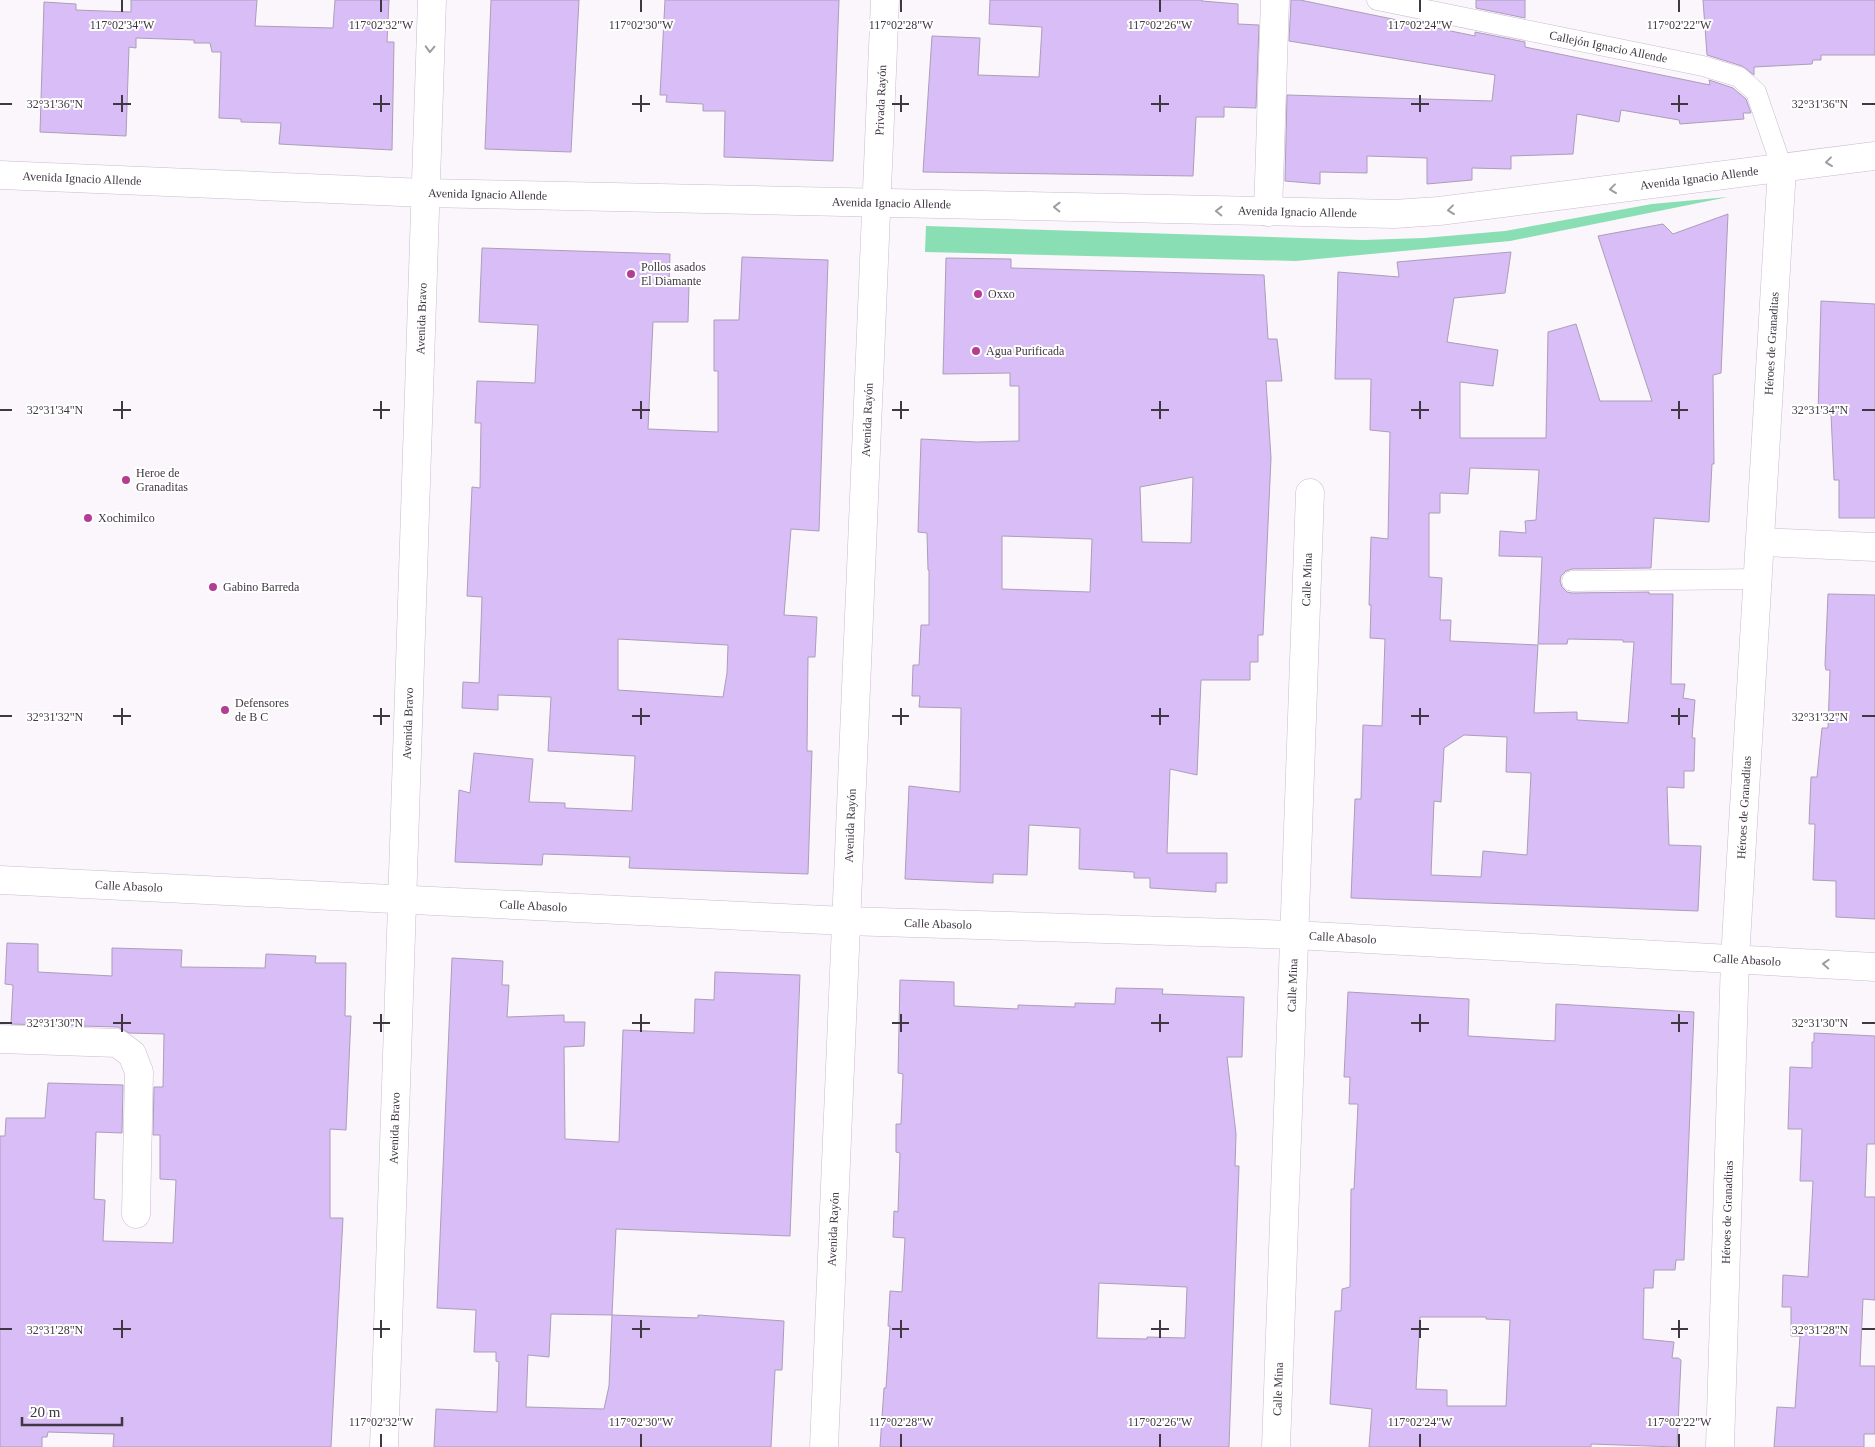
<svg xmlns="http://www.w3.org/2000/svg" width="1875" height="1447" viewBox="0 0 1875 1447" font-family="'Times New Roman',serif">
  <rect width="100%" height="100%" fill="#faf6fb"/>
  <path fill="#89dfb3" d="M1728 197 1510 241 1296 261 925 252 926 226 1363 240 1424 238 1505 231 1652 204Z"/>
  <path fill="#d9bdf6" stroke="#aa9eb9" fill-rule="evenodd" d="M131 0H257L255 26 333 28 335 0H389L387 42H394L392 150 279 144 281 123 241 122V119L219 118 221 52H212L210 43H194V40L136 38V48L129 47 126 136 40 132 44 2 76 4V10L131 12Z
    M491 0H579L571 152 485 149Z
    M665 0H839L833 161 724 157 725 111H703V104L666 102 667 95H660Z
    M990 0H1202V1L1238 4V24L1259 25 1256 108 1224 107V117H1196L1193 176 923 172 932 36 980 38 978 75 1039 77 1042 27 989 24Z
    M1291 0H1300L1475 36V32L1525 42V47L1710 85 1709 80 1733 88 1746 99 1751 113H1743L1744 119 1680 124 1679 120 1621 110 1619 122 1577 114 1573 154 1511 156V169L1472 168V180L1427 184V158L1367 156V173L1320 172V184L1285 181 1287 95 1492 101 1495 75 1289 41Z
    M1476 0H1525V18L1476 8Z
    M1703 0H1875V55H1821V60H1813L1812 64 1754 67V75L1742 66 1707 55Z
    M1728 214 1721 373 1713 375 1714 464H1712L1709 522 1654 518 1651 568 1572 569 1566 571 1561 576 1560 581 1562 587 1567 592 1572 593 1649 592V594H1673L1671 684H1685L1683 698 1695 700 1692 738H1695L1694 771H1684V788L1667 787 1669 845 1701 846 1698 911 1351 898 1355 799H1361L1363 725 1382 726 1385 639 1370 638 1371 605H1369L1371 537 1388 539 1390 432 1370 430 1371 379H1335L1338 272 1399 277 1397 262 1511 252 1505 293 1454 298 1447 342 1498 350 1493 386 1460 382V438H1546L1548 332 1576 324 1600 401H1652L1598 236 1663 224 1673 234ZM1470 468 1539 470 1536 520 1525 521 1526 533 1500 531 1499 556 1542 557 1538 644H1567L1568 639 1623 640V642H1634L1628 723 1577 720V712L1534 713 1538 645 1450 641 1451 620H1440L1442 578 1429 577V513H1440V493L1468 494ZM1464 735 1507 737 1506 772 1531 773 1527 855 1483 851 1481 877 1431 875 1434 801 1441 802 1444 748Z
    M482 248 670 254 669 284H689L688 322H653L648 429 718 432V371H714V320H739L742 257 828 260 819 531 791 529 784 615 817 617 815 657H808L807 751H812L808 874 629 868 630 857 543 854 542 865 455 862 459 790 470 793 474 753 533 759 529 802 565 803V808L632 811 635 756 548 751 551 697 498 695V710L462 708 463 682 479 683 482 597 467 596 472 487 480 488 481 423H475L477 381 535 383 538 325 479 322ZM618 639 728 645 727 673 723 697 618 690Z
    M946 258 1011 259V268L1264 275 1268 339H1277L1282 381H1266L1271 458 1263 635H1258V662H1250V680H1201L1197 775 1170 769 1167 853H1227V883H1216V892L1150 888V878H1134V872L1079 869 1080 828 1029 825 1027 875 993 874V883L905 879 909 786 960 792 961 708 919 707 920 696H912L913 665H919L921 625H929V570H928L927 533 918 532 921 439 977 442 1019 441V386H1010V373L943 374ZM1193 477 1191 543 1142 542 1140 487ZM1002 536 1092 539 1090 592 1002 589Z
    M1821 301 1875 304V518H1839V480H1834L1831 414 1818 413Z
    M1828 594 1875 595V919L1836 917V881L1813 880 1815 824H1809L1811 777H1817L1822 728H1828L1830 670H1826L1825 665Z
    M7 943 38 944V972L112 976V948L182 950 181 967 265 968 266 954 316 956 315 963H346L345 1016H351L346 1130 330 1129V1218H343L331 1447H113L114 1434 48 1432 47 1437H42V1447H0V1136H5L6 1118H45L48 1083 123 1085 122 1133 96 1132 94 1199 105 1200 103 1241 173 1243 176 1180 160 1179V1135H153L154 1087H163L164 1034 129 1033 118 1027 11 1024 13 985 5 984Z
    M452 958 503 961 502 985H509L507 1017 564 1015V1022H585L584 1046 564 1047 565 1139 619 1142 623 1030 694 1033 695 999 714 1000 715 972 800 975 790 1236 616 1229 612 1315 698 1318V1315L784 1321 782 1370H775L771 1447H434L436 1409 497 1412 499 1362 496 1361V1352H474L476 1310 437 1308ZM551 1314 612 1315 609 1386 604 1409 526 1407 528 1355 549 1357Z
    M900 980 954 982V1006L1018 1009V1005L1075 1007V1003L1115 1004 1116 988 1163 989 1162 994 1244 997 1242 1057H1227L1236 1134 1235 1166H1239L1229 1447H880L884 1388H886L890 1326H888L890 1291 902 1292 905 1238 893 1237 894 1211 898 1212 900 1153 896 1152V1124H901L903 1074 898 1073ZM1099 1283 1187 1287 1185 1338 1147 1337V1339L1097 1338Z
    M1348 992 1469 999 1468 1036 1555 1041 1556 1004 1694 1012 1684 1260H1676L1675 1270H1654L1653 1288H1644L1643 1339 1674 1342 1672 1358H1678L1681 1360 1677 1447 1591 1444V1447H1369L1372 1409 1330 1404 1335 1311H1341L1342 1289 1350 1287 1351 1189H1354L1358 1104H1349L1350 1077H1344ZM1420 1317H1486V1319L1510 1320 1506 1406H1447V1390L1416 1389Z
    M1814 1033 1875 1036V1144H1867L1865 1197H1875V1300L1863 1299 1860 1366H1875V1434H1864V1447H1774L1777 1407 1795 1408 1800 1336H1791V1307H1782L1783 1275 1808 1277 1813 1181H1800L1802 1129H1788L1790 1067 1812 1068V1042H1814Z"/>
  <g fill="none" stroke-linecap="round" stroke-linejoin="round">
    <defs>
      <g id="service">
        <path id="s1" d="M1377 0 1703 66 1739 77 1756 92 1782 168"/>
        <path d="M1572 581 1759 579"/>
      </g>
      <g id="minor">
        <path d="M1268 212 1275 0"/>
        <path d="M1761 542 1875 547"/>
        <path id="s2" d="M0 880 846 921 1295 935 1875 967"/>
        <path d="M0 1039 117 1043 132 1054 139 1072 136 1214"/>
        <path id="s3" d="M384 1447 432 0"/>
        <path id="s4" d="M824 1447 885 0"/>
        <path id="s5" d="M1276 1447 1310 493"/>
        <path id="s6" d="M1720 1447 1735 959 1782 168"/>
      </g>
      <g id="secondary">
        <path id="s7" d="M0 175 425 193 1394 214 1439 211 1875 156"/>
      </g>
    </defs>
    <use href="#service" stroke="#cdb9d2" stroke-width="21"/>
    <use href="#minor" stroke="#cdb9d2" stroke-width="29"/>
    <use href="#secondary" stroke="#cdb9d2" stroke-width="29"/>
    <use href="#service" stroke="#fff" stroke-width="20"/>
    <use href="#minor" stroke="#fff" stroke-width="28"/>
    <use href="#secondary" stroke="#fff" stroke-width="28"/>
  </g>
  <defs><path id="oneway-chevron" d="M-2-3.5L2.5 0L-2 3.5" fill="none" stroke-width="1.6" stroke-linecap="round" stroke-linejoin="round" transform="scale(1.25)"/></defs>
  <g stroke="#9f9ba0">
    <use href="#oneway-chevron" transform="translate(430 49) rotate(92)"/>
    <use href="#oneway-chevron" transform="translate(1829 162) rotate(173)"/>
    <use href="#oneway-chevron" transform="translate(1613 189) rotate(173)"/>
    <use href="#oneway-chevron" transform="translate(1057 207) rotate(-179)"/>
    <use href="#oneway-chevron" transform="translate(1451 210) rotate(173)"/>
    <use href="#oneway-chevron" transform="translate(1219 211) rotate(-179)"/>
    <use href="#oneway-chevron" transform="translate(1826 964) rotate(-177)"/>
  </g>
  <path fill="none" stroke="#3f3741" stroke-width="2" d="M122 0V12M381 0V12M641 0V12M901 0V12M1160 0V12M1420 0V12M1679 0V12M122 95V112M381 95V112M641 95V112M901 95V112M1160 95V112M1420 95V112M1679 95V112M0 104H12M113 104H131M373 104H390M632 104H650M892 104H909M1151 104H1169M1411 104H1429M1671 104H1688M1862 104H1875M122 401V419M381 401V419M641 401V419M901 401V419M1160 401V419M1420 401V419M1679 401V419M0 410H12M113 410H131M373 410H390M632 410H650M892 410H909M1151 410H1169M1411 410H1429M1671 410H1688M1862 410H1875M122 708V725M381 708V725M641 708V725M901 708V725M1160 708V725M1420 708V725M1679 708V725M0 716H12M113 716H131M373 716H390M632 716H650M892 716H909M1151 716H1169M1411 716H1429M1671 716H1688M1862 716H1875M122 1014V1032M381 1014V1032M641 1014V1032M901 1014V1032M1160 1014V1032M1420 1014V1032M1679 1014V1032M0 1023H12M113 1023H131M373 1023H390M632 1023H650M892 1023H909M1151 1023H1169M1411 1023H1429M1671 1023H1688M1862 1023H1875M122 1320V1338M381 1320V1338M641 1320V1338M901 1320V1338M1160 1320V1338M1420 1320V1338M1679 1320V1338M0 1329H12M113 1329H131M373 1329H390M632 1329H650M892 1329H909M1151 1329H1169M1411 1329H1429M1671 1329H1688M1862 1329H1875M381 1434V1447M641 1434V1447M901 1434V1447M1160 1434V1447M1420 1434V1447M1679 1434V1447"/>
  <g fill="#b43d93" stroke="#fff" stroke-width="2">
    <circle cx="631" cy="274" r="5"/>
    <circle cx="978" cy="294" r="5"/>
    <circle cx="976" cy="351" r="5"/>
    <circle cx="126" cy="480" r="5"/>
    <circle cx="88" cy="518" r="5"/>
    <circle cx="213" cy="587" r="5"/>
    <circle cx="225" cy="710" r="5"/>
  </g>
  <g text-anchor="middle" dominant-baseline="central" stroke-width="4" stroke-linejoin="round" paint-order="stroke">
    <g font-size="12" fill="#3f3741" stroke="#fff">
      <text stroke="none"><textPath href="#s1" startOffset="236">Callejón Ignacio Allende</textPath></text>
      <text stroke="none"><textPath href="#s4" startOffset="1348">Privada Rayón</textPath></text>
      <text stroke="none"><textPath href="#s7" startOffset="1702">Avenida Ignacio Allende</textPath></text>
      <text stroke="none"><textPath href="#s7" startOffset="82">Avenida Ignacio Allende</textPath></text>
      <text stroke="none"><textPath href="#s7" startOffset="488">Avenida Ignacio Allende</textPath></text>
      <text stroke="none"><textPath href="#s7" startOffset="892">Avenida Ignacio Allende</textPath></text>
      <text stroke="none"><textPath href="#s7" startOffset="1298">Avenida Ignacio Allende</textPath></text>
      <text stroke="none"><textPath href="#s3" startOffset="1129">Avenida Bravo</textPath></text>
      <text stroke="none"><textPath href="#s6" startOffset="1105">Héroes de Granaditas</textPath></text>
      <text stroke="none"><textPath href="#s4" startOffset="1028">Avenida Rayón</textPath></text>
      <text stroke="none"><textPath href="#s5" startOffset="868">Calle Mina</textPath></text>
      <text stroke="none"><textPath href="#s3" startOffset="724">Avenida Bravo</textPath></text>
      <text stroke="none"><textPath href="#s6" startOffset="640">Héroes de Granaditas</textPath></text>
      <text stroke="none"><textPath href="#s4" startOffset="622">Avenida Rayón</textPath></text>
      <text stroke="none"><textPath href="#s2" startOffset="129">Calle Abasolo</textPath></text>
      <text stroke="none"><textPath href="#s2" startOffset="534">Calle Abasolo</textPath></text>
      <text stroke="none"><textPath href="#s2" startOffset="939">Calle Abasolo</textPath></text>
      <text stroke="none"><textPath href="#s2" startOffset="1344">Calle Abasolo</textPath></text>
      <text stroke="none"><textPath href="#s2" startOffset="1749">Calle Abasolo</textPath></text>
      <text stroke="none"><textPath href="#s5" startOffset="462">Calle Mina</textPath></text>
      <text stroke="none"><textPath href="#s3" startOffset="319">Avenida Bravo</textPath></text>
      <text stroke="none"><textPath href="#s6" startOffset="235">Héroes de Granaditas</textPath></text>
      <text stroke="none"><textPath href="#s4" startOffset="218">Avenida Rayón</textPath></text>
      <text stroke="none"><textPath href="#s5" startOffset="58">Calle Mina</textPath></text>
    </g>
    <g font-size="12" fill="#3f3741" stroke="#fff" text-anchor="start">
      <text x="641" y="267">Pollos asados<tspan x="641" dy="14">El Diamante</tspan></text>
      <text x="988" y="294">Oxxo</text>
      <text x="986" y="351">Agua Purificada</text>
      <text x="136" y="473">Heroe de<tspan x="136" dy="14">Granaditas</tspan></text>
      <text x="98" y="518">Xochimilco</text>
      <text x="223" y="587">Gabino Barreda</text>
      <text x="235" y="703">Defensores<tspan x="235" dy="14">de B C</tspan></text>
    </g>
  </g>
  <g font-size="12" text-anchor="middle" fill="#3f3741" stroke="#fff" stroke-width="4" stroke-linejoin="round" paint-order="stroke">
    <text x="122" y="29">117°02'34"W</text>
    <text x="381" y="29">117°02'32"W</text>
    <text x="641" y="29">117°02'30"W</text>
    <text x="901" y="29">117°02'28"W</text>
    <text x="1160" y="29">117°02'26"W</text>
    <text x="1420" y="29">117°02'24"W</text>
    <text x="1679" y="29">117°02'22"W</text>
    <text x="55" y="108">32°31'36"N</text>
    <text x="1820" y="108">32°31'36"N</text>
    <text x="55" y="414">32°31'34"N</text>
    <text x="1820" y="414">32°31'34"N</text>
    <text x="55" y="721">32°31'32"N</text>
    <text x="1820" y="721">32°31'32"N</text>
    <text x="55" y="1027">32°31'30"N</text>
    <text x="1820" y="1027">32°31'30"N</text>
    <text x="55" y="1334">32°31'28"N</text>
    <text x="1820" y="1334">32°31'28"N</text>
    <text x="381" y="1426">117°02'32"W</text>
    <text x="641" y="1426">117°02'30"W</text>
    <text x="901" y="1426">117°02'28"W</text>
    <text x="1160" y="1426">117°02'26"W</text>
    <text x="1420" y="1426">117°02'24"W</text>
    <text x="1679" y="1426">117°02'22"W</text>
  </g>
  <path d="M22 1417v8h100v-8" fill="none" stroke="#3f3741" stroke-width="2.5"/>
  <text x="30" y="1417" font-size="15" fill="#3f3741" stroke="#ffffff" stroke-width="4" paint-order="stroke">20 m</text>
</svg>
